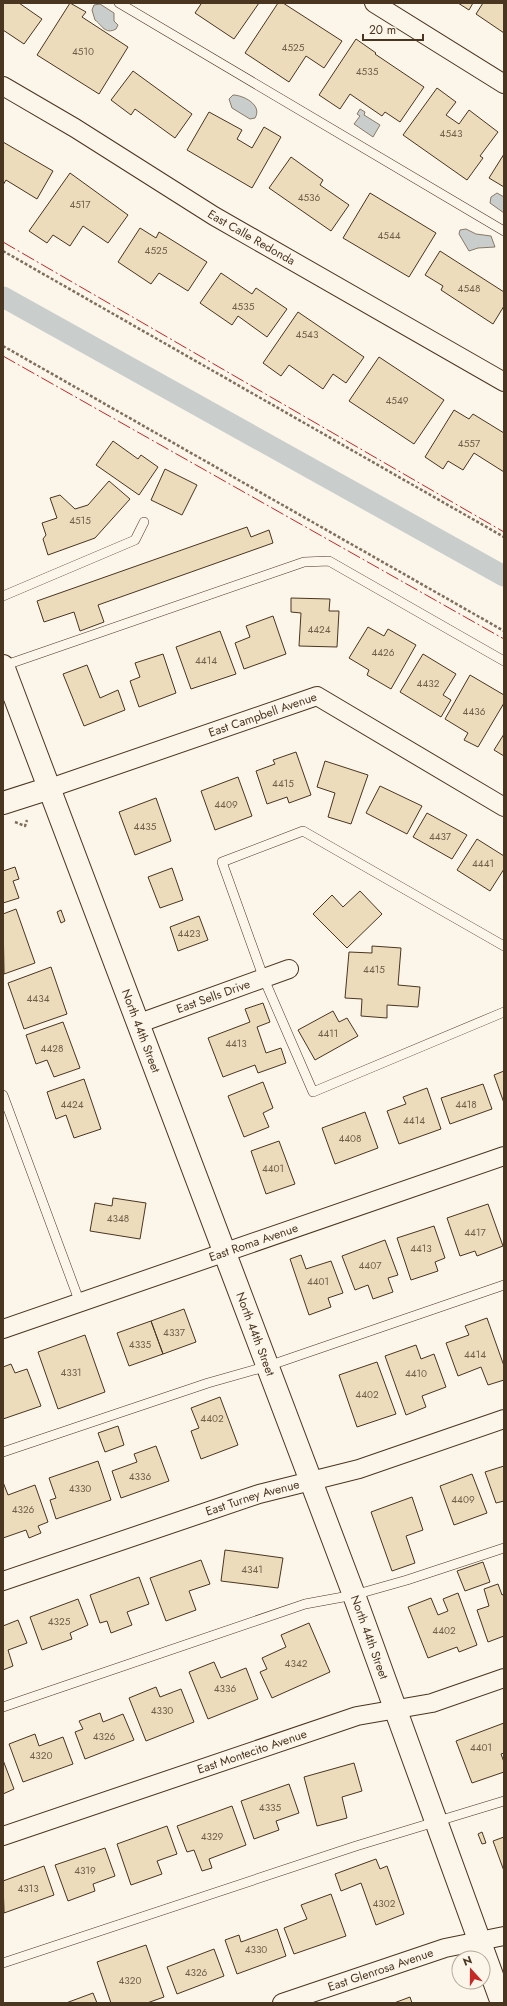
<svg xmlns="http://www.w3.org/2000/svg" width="507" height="2006" viewBox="0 0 507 2006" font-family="Jost,sans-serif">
  <rect width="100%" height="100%" fill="#fbf6e9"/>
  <path fill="#c9cecd" stroke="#887966" d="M100 4 114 13V21L118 25 116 29C105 35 102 25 95 20L92 10 94 5Z
    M233 95C243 95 263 105 255 118L250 119 232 108 229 99Z
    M360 109 365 112 364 115 380 125 373 137 354 124 360 116 357 114Z
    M497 193 504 197V213L490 203 491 197Z
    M466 229 476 234 491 236 495 247 478 248 469 251 459 234 460 230Z"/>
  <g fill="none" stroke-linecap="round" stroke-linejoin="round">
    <path stroke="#c9cecd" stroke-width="21" d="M3 297 504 576"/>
  </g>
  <path fill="#ecdcbc" stroke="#4a3520" d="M3 3H19L42 19 24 44 3 30Z
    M70 3 86 12 82 17 128 47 99 94 37 55Z
    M199 3H259L234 39 195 13 201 4Z
    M278 3H283L342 41 324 68 306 56 289 82 245 53Z
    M458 3H473L469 10Z
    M483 3H504V33L476 14Z
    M356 39 376 53 375 54 424 87 400 122 385 112 382 116 350 94 340 109 319 95Z
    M133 71 192 114 175 138 135 109 131 115 111 100Z
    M437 88 456 102 446 115 459 124 469 110 498 132 480 156 483 158 467 180 403 135Z
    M209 112 242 130 237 139 252 148 264 127 281 137 252 188 187 150Z
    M3 142 53 171 37 199 6 180 3 185Z
    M504 154V187L489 178Z
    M291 157 323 180 320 185 349 205 331 231 269 188Z
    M70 173 128 215 108 243 83 226 70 246 53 235 47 243 29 231Z
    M370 193 436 233 409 277 343 238Z
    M140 228 156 238 159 232 207 262 188 291 159 273 151 284 118 262Z
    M440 251 504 292V306L493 324 441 290 443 286 425 275Z
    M221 273 252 294 256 288 287 309 267 337 238 316 232 325 200 303Z
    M298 312 364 357 346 383 333 374 323 389 289 365 281 376 263 363Z
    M379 357 444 400 414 444 349 401Z
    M454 410 469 419 473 414 504 433V472L474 453 463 470 448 461 443 469 425 457Z
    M113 441 138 459 141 455 158 467 139 495 96 465Z
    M165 469 197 485 182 515 151 500Z
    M109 481 130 499 95 538 48 555 43 539 46 535 42 523 57 518 50 498 60 495 75 509 88 505Z
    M247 527 251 537 269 530 273 543 98 605 104 622 80 631 74 612 44 622 37 601Z
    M291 598 330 599 329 611H339L337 647 299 646 301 613 291 612Z
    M273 616 286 654 244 669 235 643 250 637 246 626Z
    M368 627 384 636 388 629 416 645 391 689 367 675 369 670 349 658Z
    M220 631 236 674 191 689 176 647Z
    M163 654 176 693 139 707 130 681 140 677 135 663Z
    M423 654 456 674 443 695 451 700 441 717 400 692Z
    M87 665 100 698 118 690 125 710 84 726 63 674Z
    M470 675 504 695V703L478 747 464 740 468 733 445 719Z
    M504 734V756L494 750Z
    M296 752 311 795 289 803 287 797 267 804 256 771 275 764 273 760Z
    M325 761 368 775 351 824 328 817 335 793 317 787Z
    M238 777 252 816 215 830 201 791Z
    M380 786 422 806 407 834 366 813Z
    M156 798 171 841 135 855 119 812Z
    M427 813 467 835 452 859 413 837Z
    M477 839 504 856V869L490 891 457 870Z
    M15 867 19 879 13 881 19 898 3 903V871Z
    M172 868 183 900 160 908 148 877Z
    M360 891 382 914 347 948 313 914 332 895 343 907Z
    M16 909 35 963 4 974 3 914Z
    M61 910 65 921 61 923 57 912Z
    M199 916 208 940 178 951 170 927Z
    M372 946 401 948 398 985 420 987 418 1007 387 1005V1018L361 1016 362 999 345 998 349 952 372 953Z
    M51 967 67 1014 24 1029 8 983Z
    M263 1003 270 1022 257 1027 266 1053 281 1048 286 1063 258 1073 255 1065 223 1077 208 1038 250 1022 245 1009Z
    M333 1011 339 1022 347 1018 358 1036 315 1060 298 1030Z
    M63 1022 80 1068 54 1077 47 1060 36 1064 26 1035Z
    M504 1071V1103L494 1075Z
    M84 1079 101 1129 74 1138 66 1115 56 1119 47 1092Z
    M263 1082 273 1108 263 1113 269 1127 244 1137 228 1096Z
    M483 1084 492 1109 450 1124 441 1098Z
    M427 1088 441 1129 399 1144 387 1111 406 1104 403 1097Z
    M365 1112 378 1148 335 1164 322 1128Z
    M279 1141 295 1184 266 1194 251 1151Z
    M113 1198 146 1203 140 1239 90 1231 95 1203 112 1206Z
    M488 1204 503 1246 477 1256 475 1251 460 1256 447 1218Z
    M434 1226 445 1258 435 1262 438 1271 411 1280 397 1238Z
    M385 1240 398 1275 388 1278 393 1292 373 1299 368 1285 355 1290 342 1256Z
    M301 1255 306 1269 331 1261 343 1293 328 1298 331 1307 309 1315 290 1259Z
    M184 1309 196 1342 163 1354 151 1321Z
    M487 1318 504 1366V1380L488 1385 481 1367 458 1376 446 1343 469 1335 465 1326Z
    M151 1321 163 1354 129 1366 117 1333Z
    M85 1335 105 1392 58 1409 38 1352Z
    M416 1345 421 1359 434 1354 446 1387 422 1396 426 1407 406 1415 385 1356Z
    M377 1362 396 1414 357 1427 339 1375Z
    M11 1364 15 1373 27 1369 41 1406 3 1419V1367Z
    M220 1397 238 1445 201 1459 191 1431 199 1428 191 1408Z
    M118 1426 124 1445 105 1452 98 1433Z
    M156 1446 169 1481 121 1498 112 1471 137 1462 134 1454Z
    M98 1461 111 1500 56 1519 50 1500 56 1498 49 1478Z
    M504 1466V1501L496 1503 485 1472Z
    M472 1474 487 1513 454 1525 440 1486Z
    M3 1482 8 1495 35 1485 48 1522 38 1526 41 1533 29 1538 26 1530 3 1538Z
    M412 1497 423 1530 406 1536 415 1563 392 1571 371 1512Z
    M225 1550 283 1558 278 1588 221 1581Z
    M201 1560 210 1584 189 1591 196 1610 166 1621 150 1578Z
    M483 1562 490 1582 465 1591 457 1571Z
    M139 1577 149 1604 127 1612 132 1625 111 1633 107 1621 100 1623 90 1595Z
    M498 1584 502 1595 504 1594V1636L488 1642 477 1610 489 1606 484 1589Z
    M458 1593 477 1645 459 1652 457 1647 428 1658 408 1607 431 1598 438 1615 448 1611 443 1599Z
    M78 1599 88 1625 70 1633 72 1639 42 1650 30 1617Z
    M18 1620 27 1643 8 1650 13 1666 3 1670V1626Z
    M309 1623 330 1672 272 1698 260 1672 267 1669 262 1658 286 1647 281 1635Z
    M214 1662 221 1678 246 1668 258 1699 208 1719 189 1672Z
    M156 1687 160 1697 181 1689 194 1722 146 1741 129 1698Z
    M100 1713 103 1722 123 1714 134 1740 85 1759 75 1732 83 1729 79 1721Z
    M504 1723V1753L501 1754 504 1762V1772L472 1783 456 1741Z
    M35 1734 39 1746 63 1737 73 1764 23 1782 9 1744Z
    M3 1760 14 1789 3 1794Z
    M354 1763 362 1791 342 1797 347 1818 317 1826 304 1777Z
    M289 1784 299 1813 276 1821 279 1830 254 1839 241 1801Z
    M232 1806 246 1845 209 1859 212 1868 202 1871 194 1850 187 1852 177 1826Z
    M167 1826 177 1854 157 1861 162 1874 131 1885 117 1844Z
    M482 1832 486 1843 482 1844 478 1834Z
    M504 1837V1871L493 1841Z
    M105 1848 115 1876 93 1884 95 1891 68 1901 55 1865Z
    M376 1859 380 1869 387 1866 404 1914 376 1925 361 1883 341 1891 335 1874Z
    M44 1866 54 1895 4 1913 3 1881Z
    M331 1894 346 1936 294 1954 284 1928 307 1919 301 1905Z
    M277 1929 286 1956 237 1974 225 1940 239 1935 241 1942Z
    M146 1945 164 1997 147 2003H111L97 1962Z
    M214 1949 224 1976 177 1994 167 1967Z
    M93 1993 97 2003H66Z
    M410 1997 412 2003H394Z"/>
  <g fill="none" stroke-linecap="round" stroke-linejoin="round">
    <defs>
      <path id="lane" d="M119 3 504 231
        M3 596 135 540 144 522
        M3 666 304 562 329 561 504 661
        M504 946 303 831 222 862 264 979 313 1092 504 1012
        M3 1095 80 1303
        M3 1452 208 1383 268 1366 504 1285
        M3 1707 305 1604 354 1595 407 1580 504 1548
        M3 1963 356 1846 504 1801"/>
      <g id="street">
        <path d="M374 3 504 84"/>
        <path id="s1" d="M3 86 75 128 214 216 504 382"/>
        <path id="s2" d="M50 788 317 696 504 807"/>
        <path id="s3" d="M137 1024 289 969"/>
        <path id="s4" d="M3 1329 504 1156"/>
        <path id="s5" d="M3 1581 259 1494 359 1469 504 1419"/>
        <path id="s6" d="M3 1836 357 1716 432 1703 504 1678"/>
        <path id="s7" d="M282 2003 445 1948 504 1936"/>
      </g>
      <path id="secondary" d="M3 803 50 788"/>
      <g id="primary">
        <path id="s8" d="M3 666 354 1595 502 2003"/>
      </g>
    </defs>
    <use href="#lane" stroke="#4a3520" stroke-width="10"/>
    <use href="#street" stroke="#4a3520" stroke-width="20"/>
    <use href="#secondary" stroke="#4a3520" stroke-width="24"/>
    <use href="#primary" stroke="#4a3520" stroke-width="24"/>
    <path stroke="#7f6f5c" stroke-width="2.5" stroke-dasharray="3 2" stroke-linecap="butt" d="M3 251 504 537
      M3 346 504 631
      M15 822 25 826 27 820"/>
    <use href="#lane" stroke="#fbf6e9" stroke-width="9"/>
    <use href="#street" stroke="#fbf6e9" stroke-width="18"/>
    <use href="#secondary" stroke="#fbf6e9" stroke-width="22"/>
    <use href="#primary" stroke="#fbf6e9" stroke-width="22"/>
    <path stroke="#c62828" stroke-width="1" stroke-dasharray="14 3 2 3" stroke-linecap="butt" d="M3 242 504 532
      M3 356 504 639"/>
  </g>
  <g text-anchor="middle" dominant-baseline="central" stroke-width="3" stroke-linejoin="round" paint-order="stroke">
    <g font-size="10" fill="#725f47">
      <text x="293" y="47">4525</text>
      <text x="83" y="51">4510</text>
      <text x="367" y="71">4535</text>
      <text x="451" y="133">4543</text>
      <text x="309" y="197">4536</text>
      <text x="80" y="204">4517</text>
      <text x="389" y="235">4544</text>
      <text x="156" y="250">4525</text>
      <text x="469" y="288">4548</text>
      <text x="243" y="306">4535</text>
      <text x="307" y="334">4543</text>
      <text x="397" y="400">4549</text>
      <text x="469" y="443">4557</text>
      <text x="80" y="520">4515</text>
      <text x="319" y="629">4424</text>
      <text x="383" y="652">4426</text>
      <text x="206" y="660">4414</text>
      <text x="428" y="683">4432</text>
      <text x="474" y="711">4436</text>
      <text x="283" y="783">4415</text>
      <text x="226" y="804">4409</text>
      <text x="145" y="826">4435</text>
      <text x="440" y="836">4437</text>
      <text x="483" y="863">4441</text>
      <text x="189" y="933">4423</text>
      <text x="374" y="969">4415</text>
      <text x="38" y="998">4434</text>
      <text x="328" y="1033">4411</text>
      <text x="236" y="1043">4413</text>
      <text x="52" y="1048">4428</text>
      <text x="72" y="1104">4424</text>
      <text x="466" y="1104">4418</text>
      <text x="414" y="1120">4414</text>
      <text x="350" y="1138">4408</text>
      <text x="273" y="1168">4401</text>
      <text x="118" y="1218">4348</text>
      <text x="475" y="1232">4417</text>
      <text x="421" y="1248">4413</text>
      <text x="370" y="1265">4407</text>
      <text x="318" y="1281">4401</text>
      <text x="174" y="1332">4337</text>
      <text x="140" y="1344">4335</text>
      <text x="475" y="1354">4414</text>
      <text x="71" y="1372">4331</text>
      <text x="416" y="1373">4410</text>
      <text x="367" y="1394">4402</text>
      <text x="212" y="1418">4402</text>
      <text x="140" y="1476">4336</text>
      <text x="80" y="1488">4330</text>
      <text x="463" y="1499">4409</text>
      <text x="23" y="1509">4326</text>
      <text x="252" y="1569">4341</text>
      <text x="59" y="1621">4325</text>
      <text x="444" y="1630">4402</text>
      <text x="296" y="1663">4342</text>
      <text x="225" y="1688">4336</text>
      <text x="162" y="1710">4330</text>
      <text x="104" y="1736">4326</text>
      <text x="481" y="1747">4401</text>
      <text x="41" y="1755">4320</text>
      <text x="270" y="1807">4335</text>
      <text x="212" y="1836">4329</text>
      <text x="85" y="1870">4319</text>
      <text x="28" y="1888">4313</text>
      <text x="384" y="1903">4302</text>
      <text x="256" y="1949">4330</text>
      <text x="196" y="1972">4326</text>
      <text x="130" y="1980">4320</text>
    </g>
    <g font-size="12" fill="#4a3520" stroke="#fbf6e9">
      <text stroke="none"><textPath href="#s1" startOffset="291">East Calle Redonda</textPath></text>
      <text stroke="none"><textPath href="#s2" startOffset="225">East Campbell Avenue</textPath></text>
      <text stroke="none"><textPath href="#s3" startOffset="81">East Sells Drive</textPath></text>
      <text stroke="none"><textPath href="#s8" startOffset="390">North 44th Street</textPath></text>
      <text stroke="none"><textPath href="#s4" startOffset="265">East Roma Avenue</textPath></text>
      <text stroke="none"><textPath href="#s8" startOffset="714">North 44th Street</textPath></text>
      <text stroke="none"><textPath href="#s5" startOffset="263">East Turney Avenue</textPath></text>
      <text stroke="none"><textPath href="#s8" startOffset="1038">North 44th Street</textPath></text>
      <text stroke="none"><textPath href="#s6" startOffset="263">East Montecito Avenue</textPath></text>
      <text stroke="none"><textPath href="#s7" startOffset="104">East Glenrosa Avenue</textPath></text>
    </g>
  </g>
  <rect width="507" height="2006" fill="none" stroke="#4a3520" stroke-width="8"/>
  <g transform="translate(471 1970) rotate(339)"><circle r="19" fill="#fbf6e9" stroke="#b4a999"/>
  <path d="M0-3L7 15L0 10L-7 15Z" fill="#c62828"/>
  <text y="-6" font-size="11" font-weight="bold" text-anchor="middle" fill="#4a3520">N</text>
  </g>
  <path d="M363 34v6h60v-6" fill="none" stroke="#4a3520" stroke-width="2"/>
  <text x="369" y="34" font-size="12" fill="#4a3520" stroke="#fbf6e9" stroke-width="3" paint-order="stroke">20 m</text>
</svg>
